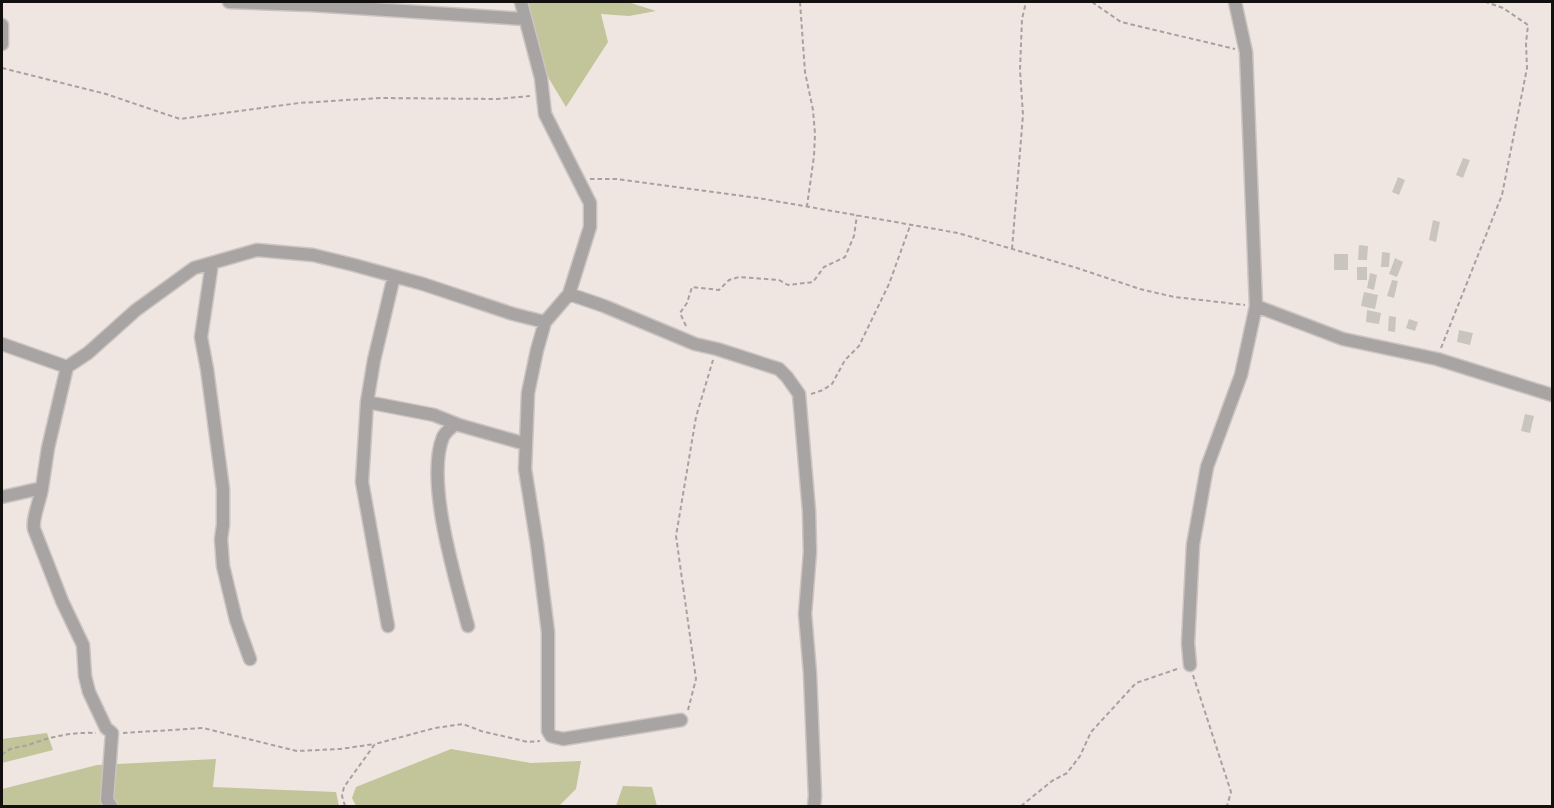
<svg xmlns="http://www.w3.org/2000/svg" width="1554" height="808" font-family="Inter,sans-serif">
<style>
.grass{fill:#c2c499}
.building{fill:#c9c5be}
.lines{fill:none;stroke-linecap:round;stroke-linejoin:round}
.minor-casing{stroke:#ccc4c0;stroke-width:15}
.path{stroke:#a8a19e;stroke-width:2;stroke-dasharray:4.5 3;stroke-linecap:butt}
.minor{stroke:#a8a4a4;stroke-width:12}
</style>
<rect width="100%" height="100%" fill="#efe6e2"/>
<path class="grass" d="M527,2l104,1 25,8 -27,5 -28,-2 7,28 -42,65 -24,-40z
M47,733l6,17 -51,13v-24z
M451,749l80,14 50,-2 -5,28 -17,17h-203l-4,-8 4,-11z
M216,759l-3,28 123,5 3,14h-337v-17l95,-24z
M623,786l29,1 5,19h-41z"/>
<path class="building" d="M1463,158l7,2 -7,18 -7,-3z
M1398,177l7,3 -6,15 -7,-3z
M1433,220l7,2 -4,20 -7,-2z
M1359,245l9,1 -1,14h-9z
M1382,252l8,1 -1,14h-8z
M1334,254h14v16h-14z
M1395,258l8,4 -6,15 -8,-3z
M1357,267h10v13h-10z
M1370,273l7,2 -3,15 -7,-2z
M1392,280l6,1 -4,17 -7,-2z
M1364,292l14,3 -3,14 -14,-3z
M1367,310l14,3 -2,11 -13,-2z
M1389,316l7,1 -1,15 -7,-1z
M1409,319l9,3 -3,9 -9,-3z
M1459,330l14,3 -3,12 -13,-3z
M1525,414l9,2 -4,17 -9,-2z"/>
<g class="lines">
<g class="minor-casing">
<path id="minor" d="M229,2l82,3 214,14
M521,2l20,76 4,36 45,89v24l-21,67 35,12 91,38 22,5 62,20 8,8 12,17 10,117 1,41 -5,62 5,59 5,123 -1,10
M1235,2l11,50 10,254 87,33 94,20 115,36
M2,25v19
M212,263l-11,74 6,32 16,120v36l-2,14 2,27 13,54 14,39
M394,276l-20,84 -7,42 67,13 25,10 67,19
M569,294l-24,28 -8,28 -9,43 -3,76 12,75 11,88v99l3,5 12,3 118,-19
M2,344l65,23 -19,81 -6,40 -40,9
M67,367l21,-14 48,-43 58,-42 63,-18 56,5 41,10 69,19 90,30 32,8
M367,402l-5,80 26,144
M455,424c-4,4 -9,7 -12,13 -18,44 13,144 25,189
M42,488c-2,13 -10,30 -8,41l28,72 21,44 2,31 4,16 17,36 6,5 -5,67 4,6
M1190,665l-2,-22 5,-98 14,-78 34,-92 15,-69"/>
</g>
<path class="path" d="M800,2l5,70 8,38 2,24 -1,22 -7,50
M1092,2l29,20 114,27
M2,68l104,26 74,25 119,-16 81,-5 117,1 33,-3
M590,179h27l141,19 200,35 119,35 63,21 34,8 71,8
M1012,249l11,-134 -3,-45 2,-51 4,-17
M686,326l-6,-13 7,-10 5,-16 27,3 10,-10 10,-3 40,3 9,5 25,-3 11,-15 21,-10 9,-21 3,-21
M1441,348l61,-153 25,-127 -1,-25 2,-18 -25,-17 -17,-6
M811,394l12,-4 9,-6 13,-24 14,-14 30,-62 21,-58
M1193,675l38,117 -4,14
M688,710l8,-31 -20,-143 20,-119 17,-57
M123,733l80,-5 94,23 43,-2 35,-5
M2,755c8,-9 18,-7 29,-11 22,-8 42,-12 65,-11
M345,806l-3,-10 2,-9 31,-43 60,-16 28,-4 18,7 47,11 12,-1
M1021,806l31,-25 15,-8 13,-17 11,-24 45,-49 44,-15"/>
<use href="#minor" class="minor"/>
</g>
<rect width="1554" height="808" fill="none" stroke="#13110f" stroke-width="6"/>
</svg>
